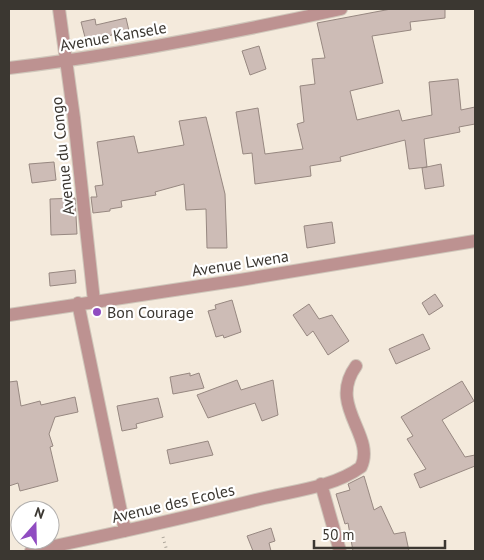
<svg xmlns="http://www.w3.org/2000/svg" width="484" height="560" font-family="'PT Sans',sans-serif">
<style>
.building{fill:#cdbcb6;stroke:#978881}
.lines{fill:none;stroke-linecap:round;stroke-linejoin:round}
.minor-casing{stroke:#cfc6ba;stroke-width:14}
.path{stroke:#a9a297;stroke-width:3;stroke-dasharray:1 4;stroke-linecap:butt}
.minor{stroke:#bd9291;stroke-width:12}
.poi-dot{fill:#904cc1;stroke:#fff;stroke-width:2}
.labels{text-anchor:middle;stroke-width:4.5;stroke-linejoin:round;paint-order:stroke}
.street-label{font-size:16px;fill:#3b3731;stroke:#fff}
.poi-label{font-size:16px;fill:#3b3731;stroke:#fff;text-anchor:start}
</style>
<rect width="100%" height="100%" fill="#f4eadc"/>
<path class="building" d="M391,9h54v9l-35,4 1,8 -39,6 11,47 -33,8 7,29 42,-10 3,11 30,-6 -3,-33 29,-3 3,31 14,-3v17l-16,3 1,5 -36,7 3,28 -18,2 -4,-29 -65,17 1,4 -31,5 1,10 -56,8 -3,-31 -9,1 -7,-42 22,-4 7,46 38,-5 -6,-25 7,-2 -4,-36 15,-2 -3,-25 13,-1 -8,-35z
M126,18l3,13 -43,10 -5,-19 14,-3 1,6z
M259,46l7,23 -16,6 -8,-24z
M206,117l19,77 2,54h-20l-1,-39 -20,1 -2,-26 -29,8 1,3 -35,6 1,6 -12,2v2l-17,2 -2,-16h6l-2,-11 8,-1 -6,-43 37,-6 4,17 46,-8 -5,-24z
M54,162l2,18 -24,3 -3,-19z
M441,164l3,22 -19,3 -3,-21z
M75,198l2,36 -26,1 -1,-36z
M332,222l3,21 -28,5 -3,-22z
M75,270l1,13 -26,3 -1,-13z
M435,294l8,12 -14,9 -7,-12z
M232,300l9,32 -17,6 -1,-3 -7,2 -8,-26 8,-2 -1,-4z
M309,304l10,15 13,-4 17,26 -21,14 -15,-24 -6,5 -14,-21z
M423,334l7,15 -34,15 -7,-15z
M190,373v3l9,-3 5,15 -31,6 -3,-17z
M237,380l4,10 32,-10 5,35 -16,6 -7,-18 -47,15 -11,-23z
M17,381l4,25 19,-5 1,4 34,-8 3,15 -23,5 -6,17 4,12 -3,1 8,34 -38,10 -2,-8 -9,3v-104z
M462,381l12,20 -32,19 23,37 10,-2v11l-55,22 -6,-14 12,-5 -19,-30 6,-3 -12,-19z
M158,398l5,19 -27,7 1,4 -15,3 -5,-25z
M208,441l5,14 -43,9 -3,-14z
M364,476l10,34 7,-4 13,28 11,-2 4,19h-56l-5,-28 -3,1 -9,-30 14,-4 -2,-6z
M271,528l4,13 -6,2 2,8h-18l-6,-15z"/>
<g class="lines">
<g class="minor-casing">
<path id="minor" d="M59,9l15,109 20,183
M9,68c111,-13 223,-35 332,-59
M78,303l47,228
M9,315l231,-35 235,-39
M321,484l19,67
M31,551c77,-16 153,-33 229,-52 33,-8 74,-12 101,-32 15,-32 -34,-61 -5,-101"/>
</g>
<path class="path" d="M163,537l4,14"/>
<use href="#minor" class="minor"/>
</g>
<circle class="poi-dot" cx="97" cy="312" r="5"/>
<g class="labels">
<g class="street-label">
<text transform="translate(113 36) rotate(-10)" y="6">Avenue Kansele</text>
<text transform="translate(62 156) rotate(-96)" y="6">Avenue du Congo</text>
<text transform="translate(240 263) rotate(-9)" y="6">Avenue Lwena</text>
<text transform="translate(173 503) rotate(-13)" y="6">Avenue des Ecoles</text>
</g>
<g class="poi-label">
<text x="107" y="318">Bon Courage</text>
</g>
</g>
<rect width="484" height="560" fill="none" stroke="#3b3731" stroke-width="20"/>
<g transform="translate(35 525) rotate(20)"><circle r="24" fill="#ffffff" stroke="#b1afad"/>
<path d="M0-4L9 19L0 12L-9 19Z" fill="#904cc1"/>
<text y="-8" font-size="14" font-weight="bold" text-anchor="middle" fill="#3b3731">N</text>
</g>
<path d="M314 540v8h131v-8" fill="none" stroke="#3b3731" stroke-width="2.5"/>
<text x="322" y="540" font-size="15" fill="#3b3731" stroke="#ffffff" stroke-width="4" paint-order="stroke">50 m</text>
</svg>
